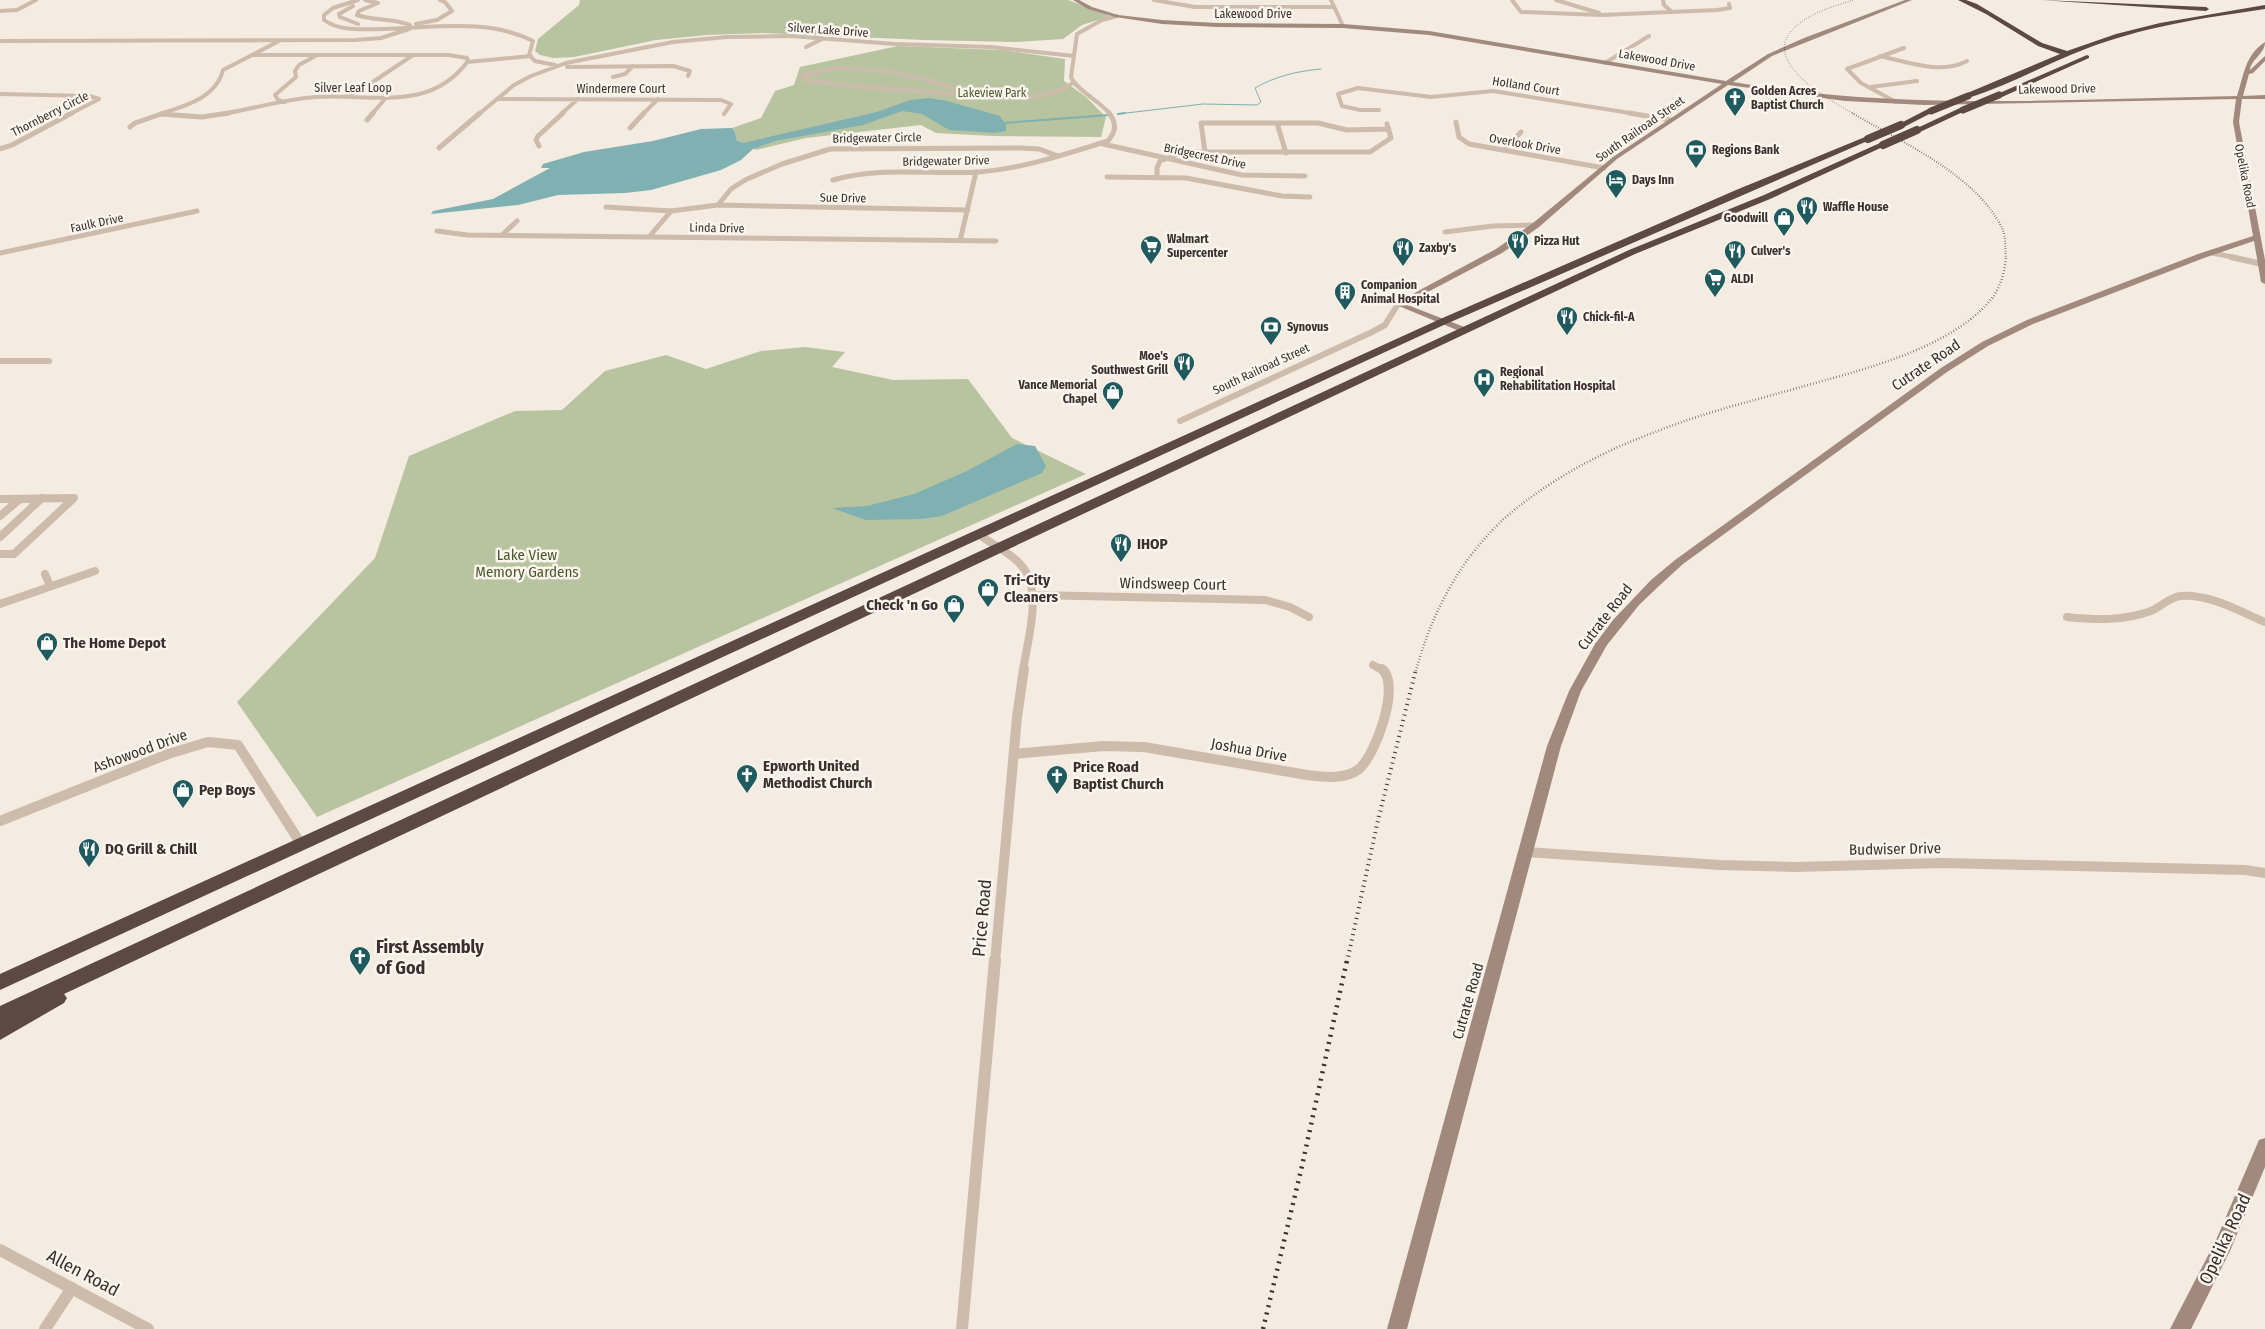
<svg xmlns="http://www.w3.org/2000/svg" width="2265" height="1329" font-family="'Fira Sans Condensed',sans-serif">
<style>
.green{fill:#b8c4a0}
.water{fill:#7fb0b2}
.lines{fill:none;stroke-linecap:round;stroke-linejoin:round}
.stream-far1{stroke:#7fb0b2;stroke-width:1}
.stream{stroke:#7fb0b2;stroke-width:2}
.street-far5{stroke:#cdbbac;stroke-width:4}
.street-far4{stroke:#cdbbac;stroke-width:5}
.street-far3{stroke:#cdbbac;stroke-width:6}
.street-far2{stroke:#cdbbac;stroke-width:8}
.street-far1{stroke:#cdbbac;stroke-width:10}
.street{stroke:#cdbbac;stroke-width:12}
.secondary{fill:#a18a7d;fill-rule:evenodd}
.highway{fill:#5c4a42;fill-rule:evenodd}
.rail-far4{stroke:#3b302b;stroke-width:1;stroke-dasharray:0.5 2;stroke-linecap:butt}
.rail-far3{stroke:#3b302b;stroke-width:2;stroke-dasharray:0.5 2;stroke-linecap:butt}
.rail-far2{stroke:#3b302b;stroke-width:2.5;stroke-dasharray:0.5 2.5;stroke-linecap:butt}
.rail-far1{stroke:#3b302b;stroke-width:4;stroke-dasharray:1 4.5;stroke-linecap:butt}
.rail{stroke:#3b302b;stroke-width:4.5;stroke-dasharray:2 5.5;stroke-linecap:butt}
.highway-bridge-far1{stroke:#5c4a42;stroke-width:7}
.highway-bridge{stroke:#5c4a42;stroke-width:8}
.labels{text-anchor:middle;stroke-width:5;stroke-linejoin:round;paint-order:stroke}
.far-street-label{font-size:12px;fill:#3b302b;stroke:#fbf5ee}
.far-poi-label{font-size:12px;font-weight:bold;fill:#3b302b;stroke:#fbf5ee;text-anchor:start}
.far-park-label{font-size:12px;fill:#4a5a2e;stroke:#fbf5ee}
.street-label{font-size:15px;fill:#3b302b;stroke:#fbf5ee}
.poi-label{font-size:15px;font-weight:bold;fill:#3b302b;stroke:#fbf5ee;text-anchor:start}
.park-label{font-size:15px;fill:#4a5a2e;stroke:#fbf5ee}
.near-street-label{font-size:18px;fill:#3b302b;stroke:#fbf5ee}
.near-poi-label{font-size:18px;font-weight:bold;fill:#3b302b;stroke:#fbf5ee;text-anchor:start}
</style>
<rect width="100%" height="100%" fill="#f4ebe1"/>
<path class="green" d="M580,0h488l42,16 -28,9 -19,14 -49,3 -89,-2 -161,-7 -57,2 -51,5 -82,17 -21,1 -13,-3 -5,-4 3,-12 41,-34z
M898,46l104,4 63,9 -1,22 22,16 20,20 -5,20 -108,-1 -57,-3 -15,-8 -115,13 -50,12 -19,-9 -2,-9 -3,-4 29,-10 14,-27 19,-6 6,-18z
M805,347l40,5 -13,15 61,13 75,-1 44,59 74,36 -769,343 -80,-115 138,-144 34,-102 106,-45 47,-1 43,-39 61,-16 40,14 55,-18z"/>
<path class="water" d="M929,98l18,3 53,15 6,9v6l-11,2 -46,-3 -27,-16 -20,-3 -39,14 -88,16 -22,8 -12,11 -20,10 -70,20 -26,3 -67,2 -40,10 -87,9 2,-3 60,-12 57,-31h-9l2,-4 41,-12 69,-11 48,-12 31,-1 3,4 2,9 6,2 134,-31 33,-12z
M1017,444l18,2 11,20 -4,7 -100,43 -21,3 -55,1 -34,-12 35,-2 47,-12 53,-23z"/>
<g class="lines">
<path class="stream-far1" d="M1118,114l85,-10 54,1 4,-3 -6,-14c21,-12 43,-17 66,-19"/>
<path class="stream" d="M1118,114l7,-1
M1004,123l105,-8"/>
<path class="street-far5" d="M358,0l-25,8 -9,7v5c16,12 42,9 60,9 49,-1 104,-11 149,12l-4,14 6,6 20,4
M1154,0l41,7h139
M1331,0l12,26
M1512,0l9,12 80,3 116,-5 13,-2 -1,-4
M1556,0l43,13
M1663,0l1,5 7,6
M353,6l-14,8 1,3 18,7
M0,11l17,-1 19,-10
M416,24l21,-4 15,-9 -7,-9 -5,-2
M0,41l355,-1 26,-2 28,-9 1,-4c-17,-7 -36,-4 -53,-10l2,-4 19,-8 -13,-3
M806,47l16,-8
M1880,56c27,6 61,19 87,5
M467,62l64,-6
M1605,63l44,-27
M567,67l106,-1 17,5 -2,5
M834,68c48,-1 93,9 137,27l-108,-8 -51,-6 -9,-3 2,-3z
M613,77l12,-3 8,-8
M1871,87l46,-6
M0,94l89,2 10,3 -29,15
M971,95c34,4 72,7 102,-12
M346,96l15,-6 52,-35
M497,99l224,1 10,4 -7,10
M285,102l-7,-2 -3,-5 21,-18 -1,-6 4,-6 18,-10
M1896,102l-35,-19 -14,-14 57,-21
M1379,110h-19l-18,-4 -4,-12 20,-6 73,9 62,-6 143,23
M160,114c25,-8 56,-16 63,-44l56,-29
M161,114h4
M222,114c31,-5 62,-15 94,-17 54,-4 113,17 152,-36l-1,-3 -18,-3h-196
M372,114l12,-14
M479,114l35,-29 17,-9 35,-13 107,-21 54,-5 64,-1 104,8 96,3 83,9
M561,114l17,-15
M643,114l15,-15
M1110,114c-9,-12 -35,-25 -39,-37l6,-43 25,-14 15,-4"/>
<path class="street-far4" d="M1629,113l41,7
M161,114l41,3 27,-4
M367,120l6,-7
M1456,122l3,15 10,7 135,24
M1277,123l9,30
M130,127l5,-4 29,-10
M630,128l14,-15
M1103,144l139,31 63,1
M539,146l-3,-6 2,-4 25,-23
M439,148l41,-35
M0,149l12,-4 60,-32
M1504,150l17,-18
M1205,152l-4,-29h117l29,7 42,-1
M1107,177l79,1 96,18 28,1
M1157,178v-10l3,-7 24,-9h186l21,-14 -4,-14
M833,180c47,-14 97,-5 145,-8 44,-3 87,-18 130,-31 8,-10 9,-17 1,-28
M718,205l250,5
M606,207l65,4 47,-6 13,-16 14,-9 37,-16 48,-15 191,-1 18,1 19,7
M437,231l30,4 529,6
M1445,232l48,-6 43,-1
M502,235l15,-14
M649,237l22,-26
M960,241l16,-69
M0,253l197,-42
M2212,253l25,5"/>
<path class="street-far3" d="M2231,257l31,7
M0,361h49
M1180,421l192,-89 13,-7 13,-21"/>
<path class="street-far2" d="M0,499l74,-1 -60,56h-14
M0,516l20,-17
M978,534c15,11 39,22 48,38 15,26 1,70 -3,99
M0,537l42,-39
M45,574l5,12
M1034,595l231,5 25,7 19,10
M0,604l95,-33
M2067,617c28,3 57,4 84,-6 10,-4 18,-14 30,-15 29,-2 58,15 84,26
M1373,665l11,6"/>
<path class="street-far1" d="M1014,754l89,-8 41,1 163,28c17,2 38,5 52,-6 17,-14 42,-85 23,-100
M0,821l168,-67 40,-12 30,3 63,99
M1526,852l194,13 75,2 147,-4 303,7 20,3
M995,962l22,-245 7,-48"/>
<path class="street" d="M0,1250l148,79
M45,1329l27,-41
M962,1329l33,-369"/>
<path class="secondary" d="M1073,0h6l13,7 26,8 44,5 55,3 126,1 86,7 297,50 42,-27 36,-16 101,-38h7l-140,56 -39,26c166,29 336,17 504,14 7,-21 8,-41 28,-54 0,12 -14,17 -15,28l15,-14v5l-12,12 -4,1 -6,22 22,-1v4h-23l-3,23 26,138v24l-4,-2 -7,-41 -50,17 -171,66 -45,22 -41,26 -264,192 -23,21 -21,20 -32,40 -26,46 -20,55 -154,583h-20l160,-583 22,-55 26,-47 18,-24 38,-40 24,-20 266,-192 41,-26 45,-22 171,-66 55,-18 -20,-114 3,-23 -312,6 -79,-4 -117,-16 -111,74 -78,68 -37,26 -97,51 62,24 1,2 -4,3 -70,-29 102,-55 37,-26 80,-66 109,-73 -293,-49 -86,-7 -126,-1 -55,-3 -47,-7 -27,-8z
M2265,1138v29l-35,84 -39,78h-21l46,-89 43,-100z"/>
<path class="highway" d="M1958,0h8l11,4 65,39 25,8 49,-17 44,-11 105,-18v4c-62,9 -124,18 -182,41 -37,14 -75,36 -115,48l-4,-2 1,-2 95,-40 -22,-8 -52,-32z
M2041,0l165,7 3,2 -3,2z
M2087,55l2,1v2l-87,39 -7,-2z
M1960,108l7,2 -47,22 -7,-2z
M1928,109l7,2 -31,16 -7,-2z
M1865,137l7,2 -426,185 -1446,666v-16l1438,-654 298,-130z
M1880,143l7,2 -117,54 -135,55 -1571,740 3,4 -3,5 -64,37v-34l1629,-756 135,-55z"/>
<path class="rail-far4" d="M1853,0c-18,6 -37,11 -53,23 -48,35 28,76 54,91"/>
<path class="rail-far3" d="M1852,113c51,30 123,61 150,115 4,8 3,21 4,30"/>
<path class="rail-far2" d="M1416,671c15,-57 45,-114 90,-154 43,-37 95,-65 149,-85 47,-19 97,-31 146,-45 60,-17 153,-39 192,-90 8,-12 12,-26 13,-40"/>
<path class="rail-far1" d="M1347,962l31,-142 38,-151"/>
<path class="rail" d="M1263,1329l39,-163 45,-206"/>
<path class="highway-bridge-far1" d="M1963,110l36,-15
M1931,111l37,-15"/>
<path class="highway-bridge" d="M1868,139l33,-14
M1883,145l34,-15"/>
</g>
<defs>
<g id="church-pin" transform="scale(1.125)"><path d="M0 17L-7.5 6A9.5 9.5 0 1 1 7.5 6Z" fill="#1f5a5e" stroke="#fbf5ee"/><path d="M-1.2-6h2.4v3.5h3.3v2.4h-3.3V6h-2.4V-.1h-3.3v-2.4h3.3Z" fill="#fff"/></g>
<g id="bank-pin" transform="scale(1.125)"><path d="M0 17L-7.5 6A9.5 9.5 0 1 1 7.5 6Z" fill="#1f5a5e" stroke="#fbf5ee"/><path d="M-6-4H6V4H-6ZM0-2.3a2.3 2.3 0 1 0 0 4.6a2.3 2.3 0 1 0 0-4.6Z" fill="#fff"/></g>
<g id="hotel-pin" transform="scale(1.125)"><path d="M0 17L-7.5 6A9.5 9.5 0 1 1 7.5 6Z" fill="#1f5a5e" stroke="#fbf5ee"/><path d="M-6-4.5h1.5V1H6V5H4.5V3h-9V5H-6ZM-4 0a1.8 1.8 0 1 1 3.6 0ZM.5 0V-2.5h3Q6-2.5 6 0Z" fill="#fff"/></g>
<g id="restaurant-pin" transform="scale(1.125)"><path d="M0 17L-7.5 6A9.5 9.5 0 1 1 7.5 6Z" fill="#1f5a5e" stroke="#fbf5ee"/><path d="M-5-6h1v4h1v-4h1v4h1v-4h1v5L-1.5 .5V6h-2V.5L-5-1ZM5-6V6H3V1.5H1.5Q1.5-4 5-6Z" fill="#fff"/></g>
<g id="shop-pin" transform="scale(1.125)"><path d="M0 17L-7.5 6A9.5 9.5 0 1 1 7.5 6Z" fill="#1f5a5e" stroke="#fbf5ee"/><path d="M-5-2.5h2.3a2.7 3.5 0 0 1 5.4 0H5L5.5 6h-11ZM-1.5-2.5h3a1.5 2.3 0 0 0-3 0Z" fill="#fff"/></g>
<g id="supermarket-pin" transform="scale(1.125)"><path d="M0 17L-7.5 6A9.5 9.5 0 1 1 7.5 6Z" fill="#1f5a5e" stroke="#fbf5ee"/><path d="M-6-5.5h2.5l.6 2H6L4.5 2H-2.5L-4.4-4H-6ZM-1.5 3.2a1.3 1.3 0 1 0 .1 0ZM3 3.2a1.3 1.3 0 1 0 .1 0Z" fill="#fff"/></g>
<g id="building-pin" transform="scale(1.125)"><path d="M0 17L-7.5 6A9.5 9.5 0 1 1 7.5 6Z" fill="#1f5a5e" stroke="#fbf5ee"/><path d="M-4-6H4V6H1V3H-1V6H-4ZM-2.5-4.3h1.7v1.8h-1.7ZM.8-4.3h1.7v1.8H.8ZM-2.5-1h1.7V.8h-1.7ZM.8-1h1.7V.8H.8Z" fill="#fff"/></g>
<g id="hospital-pin" transform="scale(1.125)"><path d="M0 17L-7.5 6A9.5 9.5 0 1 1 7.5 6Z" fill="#1f5a5e" stroke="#fbf5ee"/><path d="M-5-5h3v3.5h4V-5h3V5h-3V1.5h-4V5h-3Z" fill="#fff"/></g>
</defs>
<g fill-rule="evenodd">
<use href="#church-pin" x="1735" y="98"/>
<use href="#bank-pin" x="1696" y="150"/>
<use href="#hotel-pin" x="1616" y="180"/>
<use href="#restaurant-pin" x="1807" y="207"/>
<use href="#shop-pin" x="1784" y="218"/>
<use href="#restaurant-pin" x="1518" y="241"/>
<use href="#supermarket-pin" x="1151" y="246"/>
<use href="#restaurant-pin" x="1403" y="248"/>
<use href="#restaurant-pin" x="1735" y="251"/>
<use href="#supermarket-pin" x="1715" y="279"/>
<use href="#building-pin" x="1345" y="292"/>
<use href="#restaurant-pin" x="1567" y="317"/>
<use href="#bank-pin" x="1271" y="327"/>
<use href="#restaurant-pin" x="1184" y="363"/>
<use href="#hospital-pin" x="1484" y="379"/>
<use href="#shop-pin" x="1113" y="392"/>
<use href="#restaurant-pin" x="1121" y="544"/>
<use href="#shop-pin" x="988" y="589"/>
<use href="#shop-pin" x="954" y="605"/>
<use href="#shop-pin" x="47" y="643"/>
<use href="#church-pin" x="747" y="775"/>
<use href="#church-pin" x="1057" y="776"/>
<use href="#shop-pin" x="183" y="790"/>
<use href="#restaurant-pin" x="89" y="849"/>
<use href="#church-pin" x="360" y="957"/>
</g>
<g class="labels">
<g class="far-street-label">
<text x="1253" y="18">Lakewood Drive</text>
<text transform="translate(828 30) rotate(4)" y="4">Silver Lake Drive</text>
<text transform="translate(1657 60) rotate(10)" y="4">Lakewood Drive</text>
<text transform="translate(1526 86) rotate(9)" y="4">Holland Court</text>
<text x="353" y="92">Silver Leaf Loop</text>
<text x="621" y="93">Windermere Court</text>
<text transform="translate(2057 89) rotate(-1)" y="4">Lakewood Drive</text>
<text transform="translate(50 114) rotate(-27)" y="4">Thornberry Circle</text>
<text transform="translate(1640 129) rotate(-35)" y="4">South Railroad Street</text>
<text transform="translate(877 138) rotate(-1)" y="4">Bridgewater Circle</text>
<text transform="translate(1525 144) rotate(10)" y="4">Overlook Drive</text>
<text transform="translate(1205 156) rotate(12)" y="4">Bridgecrest Drive</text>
<text transform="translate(946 161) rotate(-1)" y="4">Bridgewater Drive</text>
<text transform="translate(2245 176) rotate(79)" y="4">Opelika Road</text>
<text transform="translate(843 198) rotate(1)" y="4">Sue Drive</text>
<text transform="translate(97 223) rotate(-12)" y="4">Faulk Drive</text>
<text transform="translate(717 228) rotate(1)" y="4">Linda Drive</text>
<text transform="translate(1261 369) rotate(-25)" y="4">South Railroad Street</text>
</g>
<g class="far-poi-label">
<text x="1751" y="95">Golden Acres<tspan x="1751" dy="14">Baptist Church</tspan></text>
<text x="1712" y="154">Regions Bank</text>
<text x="1632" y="184">Days Inn</text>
<text x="1823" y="211">Waffle House</text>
<text x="1768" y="222" text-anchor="end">Goodwill</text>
<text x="1167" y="243">Walmart<tspan x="1167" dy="14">Supercenter</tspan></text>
<text x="1534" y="245">Pizza Hut</text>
<text x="1419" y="252">Zaxby's</text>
<text x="1751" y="255">Culver's</text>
<text x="1731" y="283">ALDI</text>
<text x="1361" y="289">Companion<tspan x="1361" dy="14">Animal Hospital</tspan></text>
<text x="1583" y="321">Chick-fil-A</text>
<text x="1287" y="331">Synovus</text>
<text x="1168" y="360" text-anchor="end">Moe's<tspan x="1168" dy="14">Southwest Grill</tspan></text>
<text x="1500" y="376">Regional<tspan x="1500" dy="14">Rehabilitation Hospital</tspan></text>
<text x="1097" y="389" text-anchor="end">Vance Memorial<tspan x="1097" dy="14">Chapel</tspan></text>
</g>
<g class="far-park-label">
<text x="992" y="97">Lakeview Park</text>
</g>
<g class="street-label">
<text transform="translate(1926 365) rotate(-34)" y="5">Cutrate Road</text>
<text transform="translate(1173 584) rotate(1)" y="5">Windsweep Court</text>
<text transform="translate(1605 617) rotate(-52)" y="5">Cutrate Road</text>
<text transform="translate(1249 750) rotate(10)" y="5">Joshua Drive</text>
<text transform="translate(140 751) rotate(-20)" y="5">Ashowood Drive</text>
<text transform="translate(1895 849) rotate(-1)" y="5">Budwiser Drive</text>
<text transform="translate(1468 1001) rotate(-74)" y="5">Cutrate Road</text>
</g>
<g class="poi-label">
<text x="1137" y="549">IHOP</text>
<text x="1004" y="585">Tri-City<tspan x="1004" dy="17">Cleaners</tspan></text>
<text x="938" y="610" text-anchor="end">Check 'n Go</text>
<text x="63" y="648">The Home Depot</text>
<text x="763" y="771">Epworth United<tspan x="763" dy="17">Methodist Church</tspan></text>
<text x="1073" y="772">Price Road<tspan x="1073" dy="17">Baptist Church</tspan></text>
<text x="199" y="795">Pep Boys</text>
<text x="105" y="854">DQ Grill &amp; Chill</text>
</g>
<g class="park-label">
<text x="527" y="560">Lake View<tspan x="527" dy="17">Memory Gardens</tspan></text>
</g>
<g class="near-street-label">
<text transform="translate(982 918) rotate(-85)" y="6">Price Road</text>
<text transform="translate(2225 1239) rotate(-65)" y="6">Opelika Road</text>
<text transform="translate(83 1273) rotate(28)" y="6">Allen Road</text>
</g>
<g class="near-poi-label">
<text x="376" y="953">First Assembly<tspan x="376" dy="21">of God</tspan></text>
</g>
</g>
</svg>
